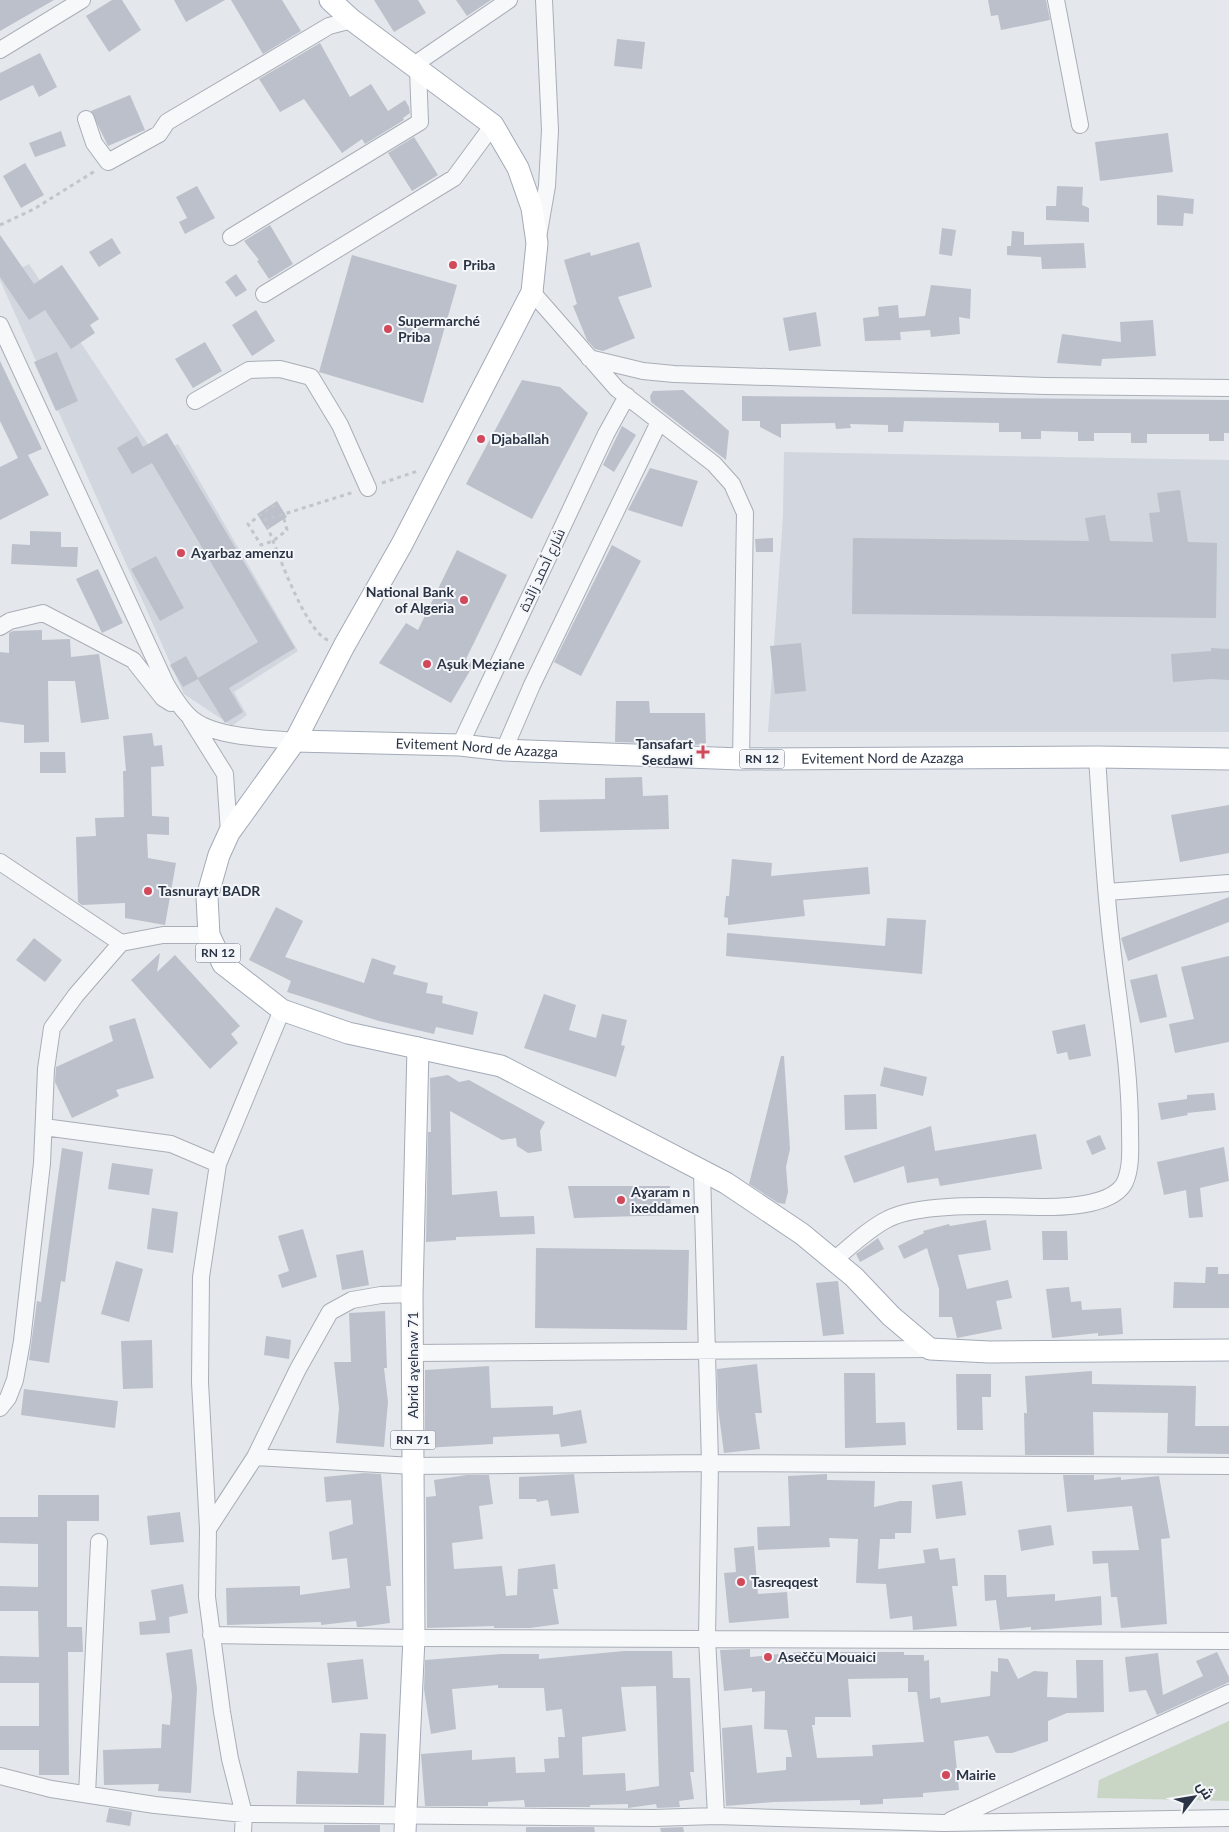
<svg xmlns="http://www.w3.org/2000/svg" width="1229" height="1832" font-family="Lato,Cairo,sans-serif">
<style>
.built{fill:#d2d6de}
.green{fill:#c9d6c5}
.building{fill:#bbc0ca;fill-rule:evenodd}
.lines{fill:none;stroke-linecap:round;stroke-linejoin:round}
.minor-casing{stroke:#a9aeb7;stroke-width:18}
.major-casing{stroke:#a3abb8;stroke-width:23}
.path{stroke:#c2c5cb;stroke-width:3;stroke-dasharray:4 4;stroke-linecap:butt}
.minor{stroke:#f7f8fa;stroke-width:16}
.major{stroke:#fff;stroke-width:21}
.poi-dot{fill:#d1495b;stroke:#f4f6f9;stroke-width:2}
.labels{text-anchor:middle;stroke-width:4;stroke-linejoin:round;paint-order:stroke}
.shield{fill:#f4f6f9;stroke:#676e7b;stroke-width:1}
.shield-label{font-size:12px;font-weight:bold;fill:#2b3445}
.poi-label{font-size:14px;font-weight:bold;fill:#2b3445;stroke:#f4f6f9;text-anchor:start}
.street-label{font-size:14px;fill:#2b3445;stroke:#f4f6f9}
</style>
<rect width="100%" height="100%" fill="#e4e7ec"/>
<path class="built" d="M29,264l126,191 23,-11 120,207 -64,41 13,23 -15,11 -48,-32 -184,-414v-2z
M784,452l445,8v272h-461l15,-216z"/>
<path class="green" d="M1229,1721v80l-132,-3 2,-18z"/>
<path class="building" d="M0,0h54l-54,31z
M112,0h10l19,30 -32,22 -23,-36z
M174,0h51l-39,22z
M231,0h51l19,31 -38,23z
M374,0h44l8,13 -32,19z
M456,0h35l-24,16z
M988,0h58l4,20 -49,10 -3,-15 -7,1z
M617,39l28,3 -3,27 -28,-3z
M320,43l30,54 21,-13 17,27 17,-11 4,7 1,6 -7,5 1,2 -39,24 -3,-5 -20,14 -38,-54 -24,13 -21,-33z
M40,53l17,34 -18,10 -6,-12 -33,16v-28z
M130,95l15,35 -37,16 -17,-35z
M61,131l5,15 -31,11 -6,-14z
M1168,133l5,39 -73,9 -5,-39z
M414,137l24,38 -26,16 -24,-38z
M25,163l19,32 -23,13 -18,-32z
M197,186l18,32 -30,16 -6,-12 8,-4 -11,-21z
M1057,186l26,1 -1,18 7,3v14l-43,-2v-14h10z
M1157,195l37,4 -1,15 -9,-1 -1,13 -26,-1z
M270,225l23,39 -24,15 -12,-18 2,-1 -15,-19z
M942,228l14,2 -4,26 -13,-2z
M1012,231l12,1v13l60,-2 2,25 -44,1 -1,-12 -34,-2v-9h4z
M0,235l34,49 28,-19 37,54 -9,6 5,8 -24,16 -26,-39 -16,10 -29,-43z
M112,238l9,15 -22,14 -10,-15z
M639,242l13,45 -34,10 17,41 -32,13 -8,-2 -8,-9 -14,-34 4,-2 -13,-44 26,-8 1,4z
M352,255l105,30 -34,118 -104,-31z
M236,274l11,16 -11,7 -11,-15z
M931,285l40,4 -1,30 -11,-2 1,17 -29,3 -1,-7 -30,2 1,8 -36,1 -2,-23 16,-2 -1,-9 20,-2 1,13 26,-2z
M256,310l19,31 -23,15 -20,-31z
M816,312l5,34 -32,5 -6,-33z
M1153,320l3,36 -54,3 -1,7 -44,-3 5,-29 59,8 -1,-20z
M205,342l17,29 -29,17 -18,-29z
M57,352l21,49 -22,10 -22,-49z
M0,361l42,88 -14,6 21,40 -49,25v-53l18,-9 -18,-37z
M522,380l38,7 28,26 -56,106 -66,-35z
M683,390l46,41 -3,29 -75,-58 -1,-6 3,-5z
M742,396l487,4v33h-5v8h-15v-7h-62v9h-16v-10h-37v8h-16v-9l-37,-1v8h-20v-7h-22v-9l-95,-2 -1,11h-15v-7l-38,-1 1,4 -15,1 -1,-6 -54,1v14l-21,-11v-6h-18z
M622,426l14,9 -22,37 -11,-7z
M167,433l128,215 -66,40 14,24 -18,11 -27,-44 -15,8 -13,-22 16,-9 12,22 60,-36 -106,-179 -20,11 -15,-26 20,-12 6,11z
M650,468l48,13 -16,46 -54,-17z
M1180,490l8,52 29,1 -1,75 -364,-4 1,-76 236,3 -4,-23 20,-3 5,26 43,1 -4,-29 11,-1 -3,-19z
M277,501l10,16 -20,13 -10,-16z
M30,531l31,1v15h17l-1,20 -66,-3 1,-20 18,1z
M773,538v14h-17l-1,-13z
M612,545l29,16 -60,115 -27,-14z
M457,550l50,25 -41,84 8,5 -23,39 -72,-40 27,-40 12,7z
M156,556l28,52 -24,13 -29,-52z
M98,569l25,54 -21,10 -26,-54z
M42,630v10l28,-1 1,18 28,-3 10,65 -28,4 -6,-42h-27l1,61 -25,1v-18l-24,-3v-70l9,1v-20l4,-2z
M801,643l5,48 -31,3 -5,-48z
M1211,648l18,1v31l-18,-1 -38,3 -2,-28 40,-3z
M616,701h33l1,12h55l1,32 -91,-3z
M152,733l2,13 8,-1 2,21 -13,1 1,49 17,1v18l-22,-1 1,24 28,5 -11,62 -40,-7v-15l-43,2 -4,-3 -2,-65 20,-1 -1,-18 29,-1 -1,-46h3l-3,-35z
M40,752h25l1,21h-26z
M642,777l1,19 25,-1 1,34 -129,3 -1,-32 66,-1v-21z
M1229,805v48l-49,9 -9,-47z
M732,859l40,4 -1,13 97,-9 2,27 -67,6 2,16 -77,9v-7l-4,-1 2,-21h3z
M1229,897v25l-101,39 -7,-23z
M276,907l27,14 -18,36 79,26 8,-25 24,8 -3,8 35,9 -2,10 17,3 -1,7 36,9 -5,23 -37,-8 -2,7 -55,-13 -92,-29 4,-11 -42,-21z
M887,918l39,2 -4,54 -196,-18 1,-23 158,13z
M34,938l28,22 -17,22 -29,-22z
M160,953l-3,19 18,-17 65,71 -9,8 7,9 -28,26 -79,-89z
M1229,956v86l-54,11 -6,-29 25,-5 -13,-52z
M1157,974l10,43 -27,6 -10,-43z
M544,994l32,11 -7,25 27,8 6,-24 25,6 -6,25 4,1 -9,31 -92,-29z
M135,1018l19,60 -38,12 3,6 -47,22 -17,-36 1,-15 57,-26 -4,-15z
M1085,1024l6,32 -22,4 -2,-8 -10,2 -5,-23z
M781,1056h3l6,93 -4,18 2,25 -3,12 -7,-1 -29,-19z
M884,1067l43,10 -4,19 -43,-10z
M448,1075l11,7 10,-2 76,42 -5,9 2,20 -14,2 -11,-7 -1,-8 -14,2 -52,-29 2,84 45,-4 3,26 34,-1 1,18 -79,3v3l-30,2 2,-110h3l-1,-54z
M1214,1093l2,17 -29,3 1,2 -27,5 -3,-17 29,-4v-4z
M876,1094l1,35 -32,1 -1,-35z
M931,1126l4,25 101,-17 6,35 -102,17 -2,-8 -31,5 -3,-17 -50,17 -10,-27z
M1100,1135l6,14 -14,6 -6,-14z
M1224,1147l5,34 -29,7 3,29 -14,1 -3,-28 -22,5 -7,-33z
M62,1148l21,4 -18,130 -4,-1 -12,82 -20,-3 8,-59 4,1z
M112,1163l41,6 -4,26 -41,-6z
M568,1186h102l1,29 -97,3z
M152,1208l26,4 -5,41 -26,-4z
M986,1220l5,30 -33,5 9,34 41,-9 4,18 -16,3 6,28 -45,9 -5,-21h-13v-28l-12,-41 -23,11 -6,-13 26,-13 -1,-2 26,-7 1,2z
M303,1229l14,48 -35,11 -4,-13 11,-4 -11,-35z
M1042,1231h25l1,29h-25z
M878,1238l6,11 -24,13 -4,-8z
M536,1248l153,2 -2,80 -152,-2z
M363,1250l6,35 -27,5 -6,-35z
M116,1261l27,8 -14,53 -28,-8z
M1206,1267h12v7h11v34h-56l1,-26 31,1z
M838,1281l6,53 -21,2 -7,-53z
M1069,1287l2,15 10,-1 1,9 39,-2 2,26 -25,2v-3l-46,5 -6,-49z
M385,1311l2,57h-3l4,34 -4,45 -48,-4 3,-35 -5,-46h17l-2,-49z
M266,1336l25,4 -2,19 -25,-4z
M152,1340l1,48 -30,1 -2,-48z
M757,1364l5,49h-7l5,36 -36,4 -6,-45 -1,-39z
M489,1366l2,42 62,-2v9l28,-5 6,33 -26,4 -2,-13 -66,3v7l-68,4v-78z
M1092,1371v13l104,2 -1,40h34v28l-62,-1 1,-40 -75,-1 1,43h-69l-1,-42h3l-2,-37z
M844,1373h31l1,50 29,-1 1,23 -61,3z
M956,1374h35v23h-9l1,33h-26z
M24,1389l94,12 -3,27 -94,-13z
M364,1473l17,1 10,112h-5l4,37 -29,4h-4l-1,-6 -35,4v-3l-94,3 -1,-37 74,-2v9l50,-7 -3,-30 -15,2 -3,-28 24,-8 -2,-24 -25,2 -2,-25z
M574,1474l5,39 -28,3 -3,-16 -11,2 -1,-3h-17v-22z
M827,1474v6l48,1 -1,26 26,-6h12l-1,32h-16v6h-15l-2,30 47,-6 -2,-13 15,-2 2,12 15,-2 3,28h-6l5,40 -44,4 -1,-14 -22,3 -4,-35 -30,-1 2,-44 -29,-1 1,9 -72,3 -1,-23 33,-1 -2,-50z
M467,1475h22l4,29 -14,2 4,33 -31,4 2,26 48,-3 4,30 11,-1 1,-26 37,-5 3,25h-5l6,35 -29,4h-36v-2l-67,2 -1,-131 10,-1 -2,-16z
M1063,1475h31v5l27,-3v3l38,-4 11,62 -9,1 6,85 -46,4 -4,-31h-6l-3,-34 -15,1 -1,-13 47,-1 -7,-44 -65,6z
M962,1481l4,34 -30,4 -4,-34z
M38,1495h61v26h-32v106h15l1,25h-15l1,123h-30v-25h-39v-24h39v-43h-39v-27l39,1 -1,-46h-38v-25l38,1v-43l-38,-1v-26h38z
M180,1512l4,30 -34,3 -3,-29z
M1051,1525l3,20 -33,6 -3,-21z
M754,1546l4,48 29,-2 2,26 -60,5 -5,-50 12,-1 -2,-24z
M984,1575h22l1,22 48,-3v7l46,-5 1,29 -71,5v-3l-31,3 -4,-30 -11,1z
M183,1584l5,29 -19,4 1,16 -30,2 -1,-13 17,-2 -5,-30z
M192,1649l5,39 -6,105 -33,-2 1,-7 -55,1 -1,-35 58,-2 1,-24 8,1 2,-29 -6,-43z
M750,1649v8l51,-5h103v3h20v6l5,-1 1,39 10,-2 1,6 49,-7 1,-25 7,1v-14l10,1 10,20 16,-8 14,1 -1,25 30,1 -1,-38h27l1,52 -37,1 -19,8v20l-36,12h-16l-8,-17 -34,5 5,49 -36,3v4l-40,2v5l-23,1v-5l-86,2 -48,4 -4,-78 30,-3 5,48 29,-3v-13h6l-5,-27 -23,-1 1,-38 -13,1v-4l-28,3 -4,-41zM908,1678v14h9l7,50 -52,3 1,11 -56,2 -5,-33h3v-8h36l-3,-38z
M624,1651h48l1,27h17l4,94h-4l4,27 -15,2 1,6 -23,1 -1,-4 -28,4v-4l-38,1v2h-65l-1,-7 -36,2v4h-63l-4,-52 51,-4v10l43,-3 1,16 29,-1 -1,-13 15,-1 -1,-21h7l-3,-28 -16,2 -2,-23h-46v-3l-46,4 4,40 -25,5 -7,-45 1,-29 76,-6h38v5zM656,1686l3,100 -33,5 -1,-18 -42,2 -1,-38 44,-6 -5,-44z
M1217,1652l12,25v5l-4,2 -68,31 -11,-25 -17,2 -4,-35 33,-4 5,42 40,-19 -7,-15z
M363,1659l5,40 -36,4 -5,-40z
M360,1733l26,1 -2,71 -88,-1 1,-33 61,2z
M109,1808l23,4 -2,14 -24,-4z
M324,1825h56v7h-56z
M526,1827h68l1,5h-69z
M683,1827l1,5h-23l-1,-4z"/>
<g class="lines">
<g class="minor-casing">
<path id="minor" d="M1056,0l24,125
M0,50l82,-50
M86,119l8,24 14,19 51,-28 8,-12 162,-96 23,-6
M539,232l8,-46 3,-56 -6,-130
M231,237l189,-115 -2,-52 3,-10 88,-60
M532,292l85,97 97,75 18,20 13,29 -4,246
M264,294l190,-116 39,-53
M0,325l166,359c7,12 15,25 25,34 23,20 75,20 104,23
M589,358l54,13 31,3 371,12 184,2
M195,401l54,-31 31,-1 31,8 29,48 28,63
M0,627l10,-6 33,-8 90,47 30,38 8,5
M190,718l35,56 4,59
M460,745l146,-311 21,-38
M504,750l28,-65 127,-263
M0,862l121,81
M1107,892l122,-9
M44,1127l127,17 47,20
M702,1172l8,291 -3,175 9,178
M834,1260c17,-14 34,-31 54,-41 34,-18 117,-12 157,-12 22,0 69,-2 80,-25 7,-16 5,-36 5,-53 0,-64 -12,-127 -19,-191 -7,-60 -10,-121 -14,-181
M414,1353l516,-4
M0,1408l8,-10 7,-18 7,-39 20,-178 4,-94 6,-41 24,-33 45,-52 42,-8h46
M255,1457l158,9 297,-3 519,3
M208,1529l47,-72 43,-88 32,-57 22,-12 29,-5 31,-1
M211,1635l203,3 815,3
M0,1776l51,13 104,16 89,9 409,4 63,-2 228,7 285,-5
M87,1794l12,-252
M951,1820l278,-127
M243,1832l1,-18 -14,-55 -8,-47 -15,-115 1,-68 -8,-147 1,-105 17,-113 64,-154"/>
</g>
<g class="major-casing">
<g id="major">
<path d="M330,0l22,20 141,105 25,43 14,40 5,35 -5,49 -130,252 -58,102 -49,95 -66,92 -10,22 -12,42 2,38 14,29 59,46 66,23 153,33 225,117 76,51 52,43 37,39 39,33 59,3 240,-2"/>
<path id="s1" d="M295,741l165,4 44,5 237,9 356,-2 132,2"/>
<path d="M405,1832l9,-194 -2,-344 6,-246"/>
</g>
</g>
<path class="path" d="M0,225l34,-16 61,-38
M382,483l36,-12
M275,505l-27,19 13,21 12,-4 14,-11 -4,-15
M328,640c-23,-8 -53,-95 -63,-120l89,-28"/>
<use href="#minor" class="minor"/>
<use href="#major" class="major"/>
</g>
<g class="poi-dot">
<circle cx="453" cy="265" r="5"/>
<circle cx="388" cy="329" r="5"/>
<circle cx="481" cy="439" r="5"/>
<circle cx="181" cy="553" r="5"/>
<circle cx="464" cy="600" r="5"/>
<circle cx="427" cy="664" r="5"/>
<path d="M700.5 744.5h5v5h5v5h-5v5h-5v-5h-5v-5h5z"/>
<circle cx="148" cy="891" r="5"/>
<circle cx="621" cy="1200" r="5"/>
<circle cx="741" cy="1582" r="5"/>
<circle cx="768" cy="1657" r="5"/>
<circle cx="946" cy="1775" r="5"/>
</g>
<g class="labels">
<g class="shield">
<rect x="739.5" y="749.5" width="45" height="19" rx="4"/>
<rect x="195.5" y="943.5" width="45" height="19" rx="4"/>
<rect x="390.5" y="1430.5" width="45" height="19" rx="4"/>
</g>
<g class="shield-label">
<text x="762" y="763">RN 12</text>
<text x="218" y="957">RN 12</text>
<text x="413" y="1444">RN 71</text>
</g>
<g class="poi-label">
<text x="463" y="270">Priba</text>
<text x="398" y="326">Supermarché<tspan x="398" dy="16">Priba</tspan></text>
<text x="491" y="444">Djaballah</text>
<text x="191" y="558">Aɣarbaz amenzu</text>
<text x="454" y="597" text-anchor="end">National Bank<tspan x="454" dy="16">of Algeria</tspan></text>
<text x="437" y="669">Aṣuk Meẓiane</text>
<text x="693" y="749" text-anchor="end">Tansafart<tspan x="693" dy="16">Seɛdawi</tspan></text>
<text x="158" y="896">Tasnurayt BADR</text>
<text x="631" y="1197">Aɣaram n<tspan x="631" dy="16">ixeddamen</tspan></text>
<text x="751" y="1587">Tasreqqest</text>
<text x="778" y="1662">Asečču Mouaici</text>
<text x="956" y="1780">Mairie</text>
</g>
<g class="street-label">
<text transform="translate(542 570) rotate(-65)" y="5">شارع أحمد زائدة</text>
<text dy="5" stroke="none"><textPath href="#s1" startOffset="182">Evitement Nord de Azazga</textPath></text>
<text dy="5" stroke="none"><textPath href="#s1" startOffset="588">Evitement Nord de Azazga</textPath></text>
<text transform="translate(413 1365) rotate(-90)" y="5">Abrid aɣelnaw 71</text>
</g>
</g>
<g transform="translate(1194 1797) rotate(59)" stroke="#f4f6f9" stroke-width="4" paint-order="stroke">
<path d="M0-4L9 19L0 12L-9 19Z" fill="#2b3445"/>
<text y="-8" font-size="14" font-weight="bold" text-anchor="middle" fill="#2b3445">ش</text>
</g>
</svg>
